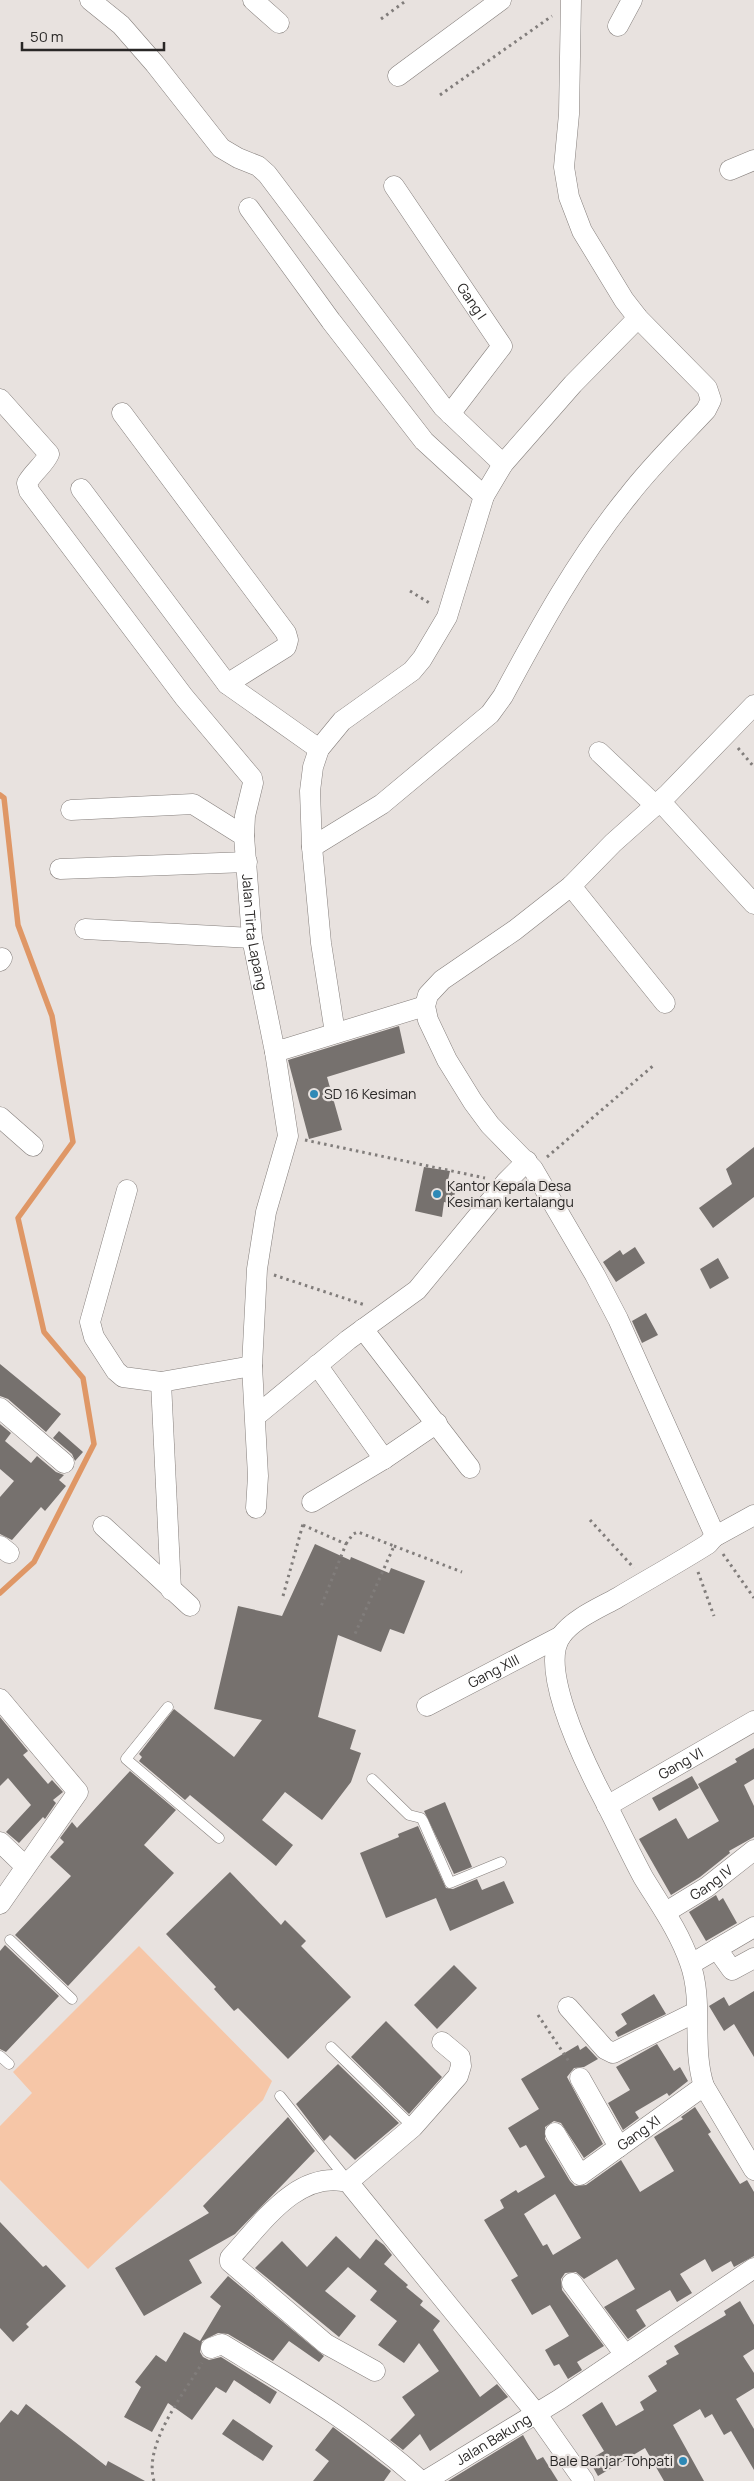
<svg xmlns="http://www.w3.org/2000/svg" width="754" height="2481" font-family="Manrope,sans-serif">
<style>
.green{fill:#f6c6a7}
.lines{fill:none;stroke-linecap:round;stroke-linejoin:round}
.stream{stroke:#df9766;stroke-width:5.5}
.building{fill:#76716e;fill-rule:evenodd}
.service-casing{stroke:#857f7c;stroke-width:11}
.minor-casing{stroke:#857f7c;stroke-width:21}
.path{stroke:#817d7b;stroke-width:3;stroke-dasharray:2.5 4;stroke-linecap:butt}
.service{stroke:#fff;stroke-width:10}
.minor{stroke:#fff;stroke-width:20}
.poi-dot{fill:#2e89b6;stroke:#e8e2df;stroke-width:2}
.labels{text-anchor:middle;stroke-width:4.5;stroke-linejoin:round;paint-order:stroke}
.street-label{font-size:14px;fill:#292726;stroke:#e8e2df}
.poi-label{font-size:14px;fill:#292726;stroke:#e8e2df;text-anchor:start}
</style>
<rect width="100%" height="100%" fill="#e8e2df"/>
<path class="green" d="M139,1946l133,135 -9,19 -175,169 -88,-89v-54l32,-33 -19,-21z"/>
<g class="lines">
<path class="stream" d="M0,795l4,3 14,127 34,91 21,126 -55,76 26,114 39,46 11,66 -60,118 -34,31"/>
</g>
<path class="building" d="M399,1026l6,27 -78,24 15,53 -33,9 -21,-79z
M754,1147v50l-41,31 -14,-20 33,-24 -6,-15z
M424,1167l26,4 -3,14 9,2 -3,17 -9,-2 -2,15 -27,-6z
M635,1247l10,16 -29,19 -13,-20 17,-12 3,5z
M718,1258l11,20 -19,11 -10,-20z
M646,1313l12,22 -16,8 -10,-22z
M0,1364l61,50 -15,18 -38,-33 -8,-3z
M0,1424l11,9 -6,8 26,22 6,-7 19,16 8,3 -5,5 7,6 -21,25 -4,-4 -29,33 -12,-6v-37l14,-16 -14,-12z
M59,1431l24,21 -8,9 -3,-7 -19,-16z
M315,1544l35,16 1,-3 38,16 2,-5 34,13 -21,53 -14,-5 -9,23 -43,-17 -20,82 38,13 -6,19 11,4 -10,29 -29,38 -37,-28 -23,28 31,25 -17,21 -86,-71 -5,5 -46,-39 3,-4 -3,-3 35,-45 60,48 28,-37 -48,-11 24,-103 44,10z
M0,1717l28,34 -5,4 25,29 4,-4 11,12 -10,8 3,3 -11,16 -2,-2 -24,26 -13,-11 25,-27 -23,-27 -8,8z
M754,1748v31l-10,6 10,21v31l-25,14 1,2 -30,24 -29,18 -32,-56 37,-21 12,21 31,-18 -21,-37 39,-22 -2,-3z
M130,1771l46,39 -32,35 30,28 -106,113 -53,-51 56,-59 -21,-19 14,-15 -4,-4 12,-16 5,6z
M692,1776l7,12 -40,23 -7,-13z
M445,1802l27,65 -18,7 -30,-63z
M418,1826l28,62 7,1 24,-10 5,11 22,-9 10,22 -64,28 -14,-33 -50,20 -26,-65 39,-16 -1,-3z
M230,1872l51,53 4,-5 21,21 -5,5 50,51 -63,62 -50,-51 -4,3 -20,-22 2,-2 -50,-53z
M716,1895l3,6 4,-3 14,25 -31,18 -17,-29z
M5,1945l54,51 -53,56 -6,-3v-98z
M454,1965l23,23 -40,41 -23,-24z
M754,1991v66l-20,-33 -10,7 -15,-25 15,-9 5,9z
M654,1994l12,20 -48,23 -3,-5 12,-8 -6,-10z
M386,2021l56,56 -33,37 -58,-57z
M657,2044l17,27 6,-4 8,14 -19,15 -2,-3 -32,19 4,6 -16,12 -15,-27 22,-13 -14,-23z
M578,2045l2,5 6,-4 12,13 -14,8 -10,1 -7,9 36,67 -19,14 -23,-35 -7,-2 -9,6v12l25,42 5,5 11,-1 35,-25 19,32 34,-21 -20,-34 29,-18 -2,-2 14,-10 16,25 -3,2 32,50 7,-4 7,12v64l-20,11 -3,-6 -19,11 -7,-13 -25,15 12,19 -15,9 -7,-12 -34,20 10,16 -18,13 -24,-32 31,-18 -18,-30 -33,20 -8,-7 -11,1 -4,6 1,11 42,56 -27,16 5,8 -14,9 -9,-15 -5,2 -9,-16 24,-14 -19,-31 -18,10 -21,-35 7,-4 -34,-56 20,-12 -4,-8 16,-10 2,3 27,-16 -19,-32 -6,3 -12,-20 31,-19 -18,-30zM555,2194l26,44 -28,17 -6,-11 -4,2 -19,-32z
M338,2064l61,59 -44,37 -25,-25 -6,6 -28,-37z
M288,2117l27,34 -80,83 -46,26 13,23 -58,33 -29,-48 94,-55 -6,-7z
M0,2222l43,45 3,-2 20,21 -40,38 3,3 -16,15 -13,-14z
M336,2236l24,23 16,-20 8,6 8,10 -8,9 24,21 -2,2 17,14 -3,4 20,16 -7,9 47,67 17,-13 11,13 -78,54 -10,-17 -17,16 -13,-10 25,-25 -13,-18 37,-26 -20,-28 -15,20 -26,-18 19,-24 -27,-21 7,-9 -29,-24 -23,24 31,25 -17,21 -84,-69 27,-27 25,26z
M228,2276l96,80 -5,6 -30,-21 -16,20 -45,-27 -10,-1 -16,8 -2,11 3,5 6,3 12,-3 56,35 -7,12 -36,-24 -8,13 -10,-6 -24,33 -24,-17 -16,29 -28,-15 17,-30 -6,-5 21,-27 10,7 18,-30 16,9 21,-35 -11,-9z
M740,2301l14,24v24l-11,7 11,17v15l-18,11 18,30v41l-23,-39 -7,4 -12,-21 -7,4 -5,-9 -27,16 31,56h-40l-19,-33 -47,28 -9,-16 15,-9 -22,-36 20,-13 14,24 28,-16 -4,-8 17,-11 -9,-15 19,-12 -1,-3 13,-7 -5,-8 52,-31 -2,-4z
M26,2404l80,62 2,-5 37,20h-145v-58l11,-13 7,5z
M233,2419l40,27 -10,15 -41,-27z
M333,2427l58,44 -7,10h-71l16,-20 -14,-11z
M523,2435l14,25 6,-3 15,24h-110z"/>
<g class="lines">
<g class="service-casing">
<path id="service" d="M168,1707l-42,52 93,79
M372,1779l37,36 12,3 2,3 27,62 51,-21
M10,1940l62,59
M331,2047l82,80
M0,2056l9,8
M280,2096l68,85"/>
</g>
<g class="minor-casing">
<g id="minor">
<path d="M90,0l31,25 34,39 66,84 17,10 20,8 9,8 176,233 60,57"/>
<path d="M253,0l26,23"/>
<path d="M618,26l14,-26"/>
<path d="M398,76l103,-76"/>
<path d="M730,170l24,-10"/>
<path id="s1" d="M394,186l108,160 -52,68"/>
<path d="M249,208l82,113 93,120 60,55"/>
<path d="M0,399l49,55c-5,11 -15,17 -22,29l2,8 155,206 68,81 1,5 -8,33 -1,20"/>
<path d="M122,413l164,220 2,7 -2,7 -59,37"/>
<path d="M81,489l146,195 92,65"/>
<path d="M754,705l-86,89 -55,49 -42,43 -56,44 -73,50 -14,15 -3,11 3,14 19,40 26,42 17,23 43,44 62,106 23,44 95,212 1,6 -6,7c-30,19 -61,36 -91,54 -18,10 -44,21 -56,38 -22,31 21,120 36,150 16,30 30,61 46,91 17,28 36,54 47,86 14,39 1,83 14,123l50,84"/>
<path d="M599,752l57,54"/>
<path d="M660,801l94,103"/>
<path id="s2" d="M71,810l122,-6 51,32 8,102 23,114 150,-46"/>
<path d="M312,847l70,-43 108,-90 13,-18c37,-69 76,-140 126,-201 23,-30 51,-57 77,-85l5,-10 -4,-12 -69,-70 -14,-18 -42,-69 -13,-34 -5,-30 5,-53 2,-114"/>
<path d="M60,869l187,-7"/>
<path d="M571,886l94,117"/>
<path d="M85,929l167,9"/>
<path d="M0,961l2,-3"/>
<path d="M335,1033l-14,-90 -9,-96 -2,-56 3,-24 6,-18 23,-28 70,-50 10,-12 25,-42 37,-121 19,-32 70,-80 65,-66"/>
<path d="M0,1117l33,29"/>
<path d="M127,1190l-37,132 4,15 22,34 7,6 38,5 91,-16"/>
<path d="M363,1329l107,139"/>
<path d="M317,1365l67,94"/>
<path d="M161,1382l10,208"/>
<path d="M0,1408l64,55"/>
<path d="M256,1416l92,-76 69,-50 89,-108 21,-21"/>
<path d="M312,1502l72,-43 53,-36"/>
<path d="M256,1508l2,-32 -6,-110 5,-97 9,-57 22,-76 -13,-84"/>
<path d="M103,1526l87,80"/>
<path d="M714,1537l40,-22"/>
<path d="M0,1546l9,7"/>
<path d="M0,1699l78,93 -78,112"/>
<path id="s3" d="M427,1706l134,-70"/>
<path id="s4" d="M607,1806l147,-85"/>
<path d="M0,1842l25,24"/>
<path id="s5" d="M666,1912l41,-25 47,-37"/>
<path d="M717,1949l15,21 22,-12"/>
<path d="M691,1964l63,-37"/>
<path d="M568,2007l37,42 8,4 83,-41"/>
<path d="M580,2078l39,69"/>
<path id="s6" d="M555,2133l25,42 124,-89"/>
<path d="M348,2182l65,-55 45,-51 3,-10 -1,-9 -18,-15"/>
<path d="M572,2283l53,72"/>
<path d="M211,2348l11,-4c69,42 139,82 199,137"/>
<path d="M375,2371l-49,-27 -96,-82v-4c31,-33 67,-89 118,-76l188,231 48,68"/>
<path id="s7" d="M425,2481l135,-82 194,-131"/>
</g>
</g>
<path class="path" d="M381,19l26,-19
M440,95l112,-79
M410,591l21,13
M738,748l16,19
M305,1140l180,38
M547,1157l107,-92
M274,1275l91,30
M590,1520l44,48
M303,1525l43,19 -26,65
M346,1544l7,-10 5,-2 36,14 -40,90
M394,1546l68,26
M723,1554l31,44
M698,1572l16,44
M283,1596l20,-72
M538,2015l32,48
M154,2481c-11,-37 30,-87 48,-118"/>
<use href="#service" class="service"/>
<use href="#minor" class="minor"/>
</g>
<g class="poi-dot">
<circle cx="314" cy="1094" r="5"/>
<circle cx="437" cy="1194" r="5"/>
<circle cx="683" cy="2461" r="5"/>
</g>
<g class="labels">
<g class="street-label">
<text dy="5" stroke="none"><textPath href="#s1" startOffset="139">Gang I</textPath></text>
<text dy="5" stroke="none"><textPath href="#s2" startOffset="279">Jalan Tirta Lapang</textPath></text>
<text dy="5" stroke="none"><textPath href="#s3" startOffset="75">Gang XIII</textPath></text>
<text dy="5" stroke="none"><textPath href="#s4" startOffset="85">Gang VI</textPath></text>
<text dy="5" stroke="none"><textPath href="#s5" startOffset="54">Gang IV</textPath></text>
<text dy="5" stroke="none"><textPath href="#s6" startOffset="121">Gang XI</textPath></text>
<text dy="5" stroke="none"><textPath href="#s7" startOffset="80">Jalan Bakung</textPath></text>
</g>
<g class="poi-label">
<text x="324" y="1099">SD 16 Kesiman</text>
<text x="447" y="1191">Kantor Kepala Desa<tspan x="447" dy="16">Kesiman kertalangu</tspan></text>
<text x="673" y="2466" text-anchor="end">Bale Banjar Tohpati</text>
</g>
</g>
<path d="M22 42v8h142v-8" fill="none" stroke="#292726" stroke-width="2.5"/>
<text x="30" y="42" font-size="15" fill="#292726" stroke="#e8e2df" stroke-width="4" paint-order="stroke">50 m</text>
</svg>
